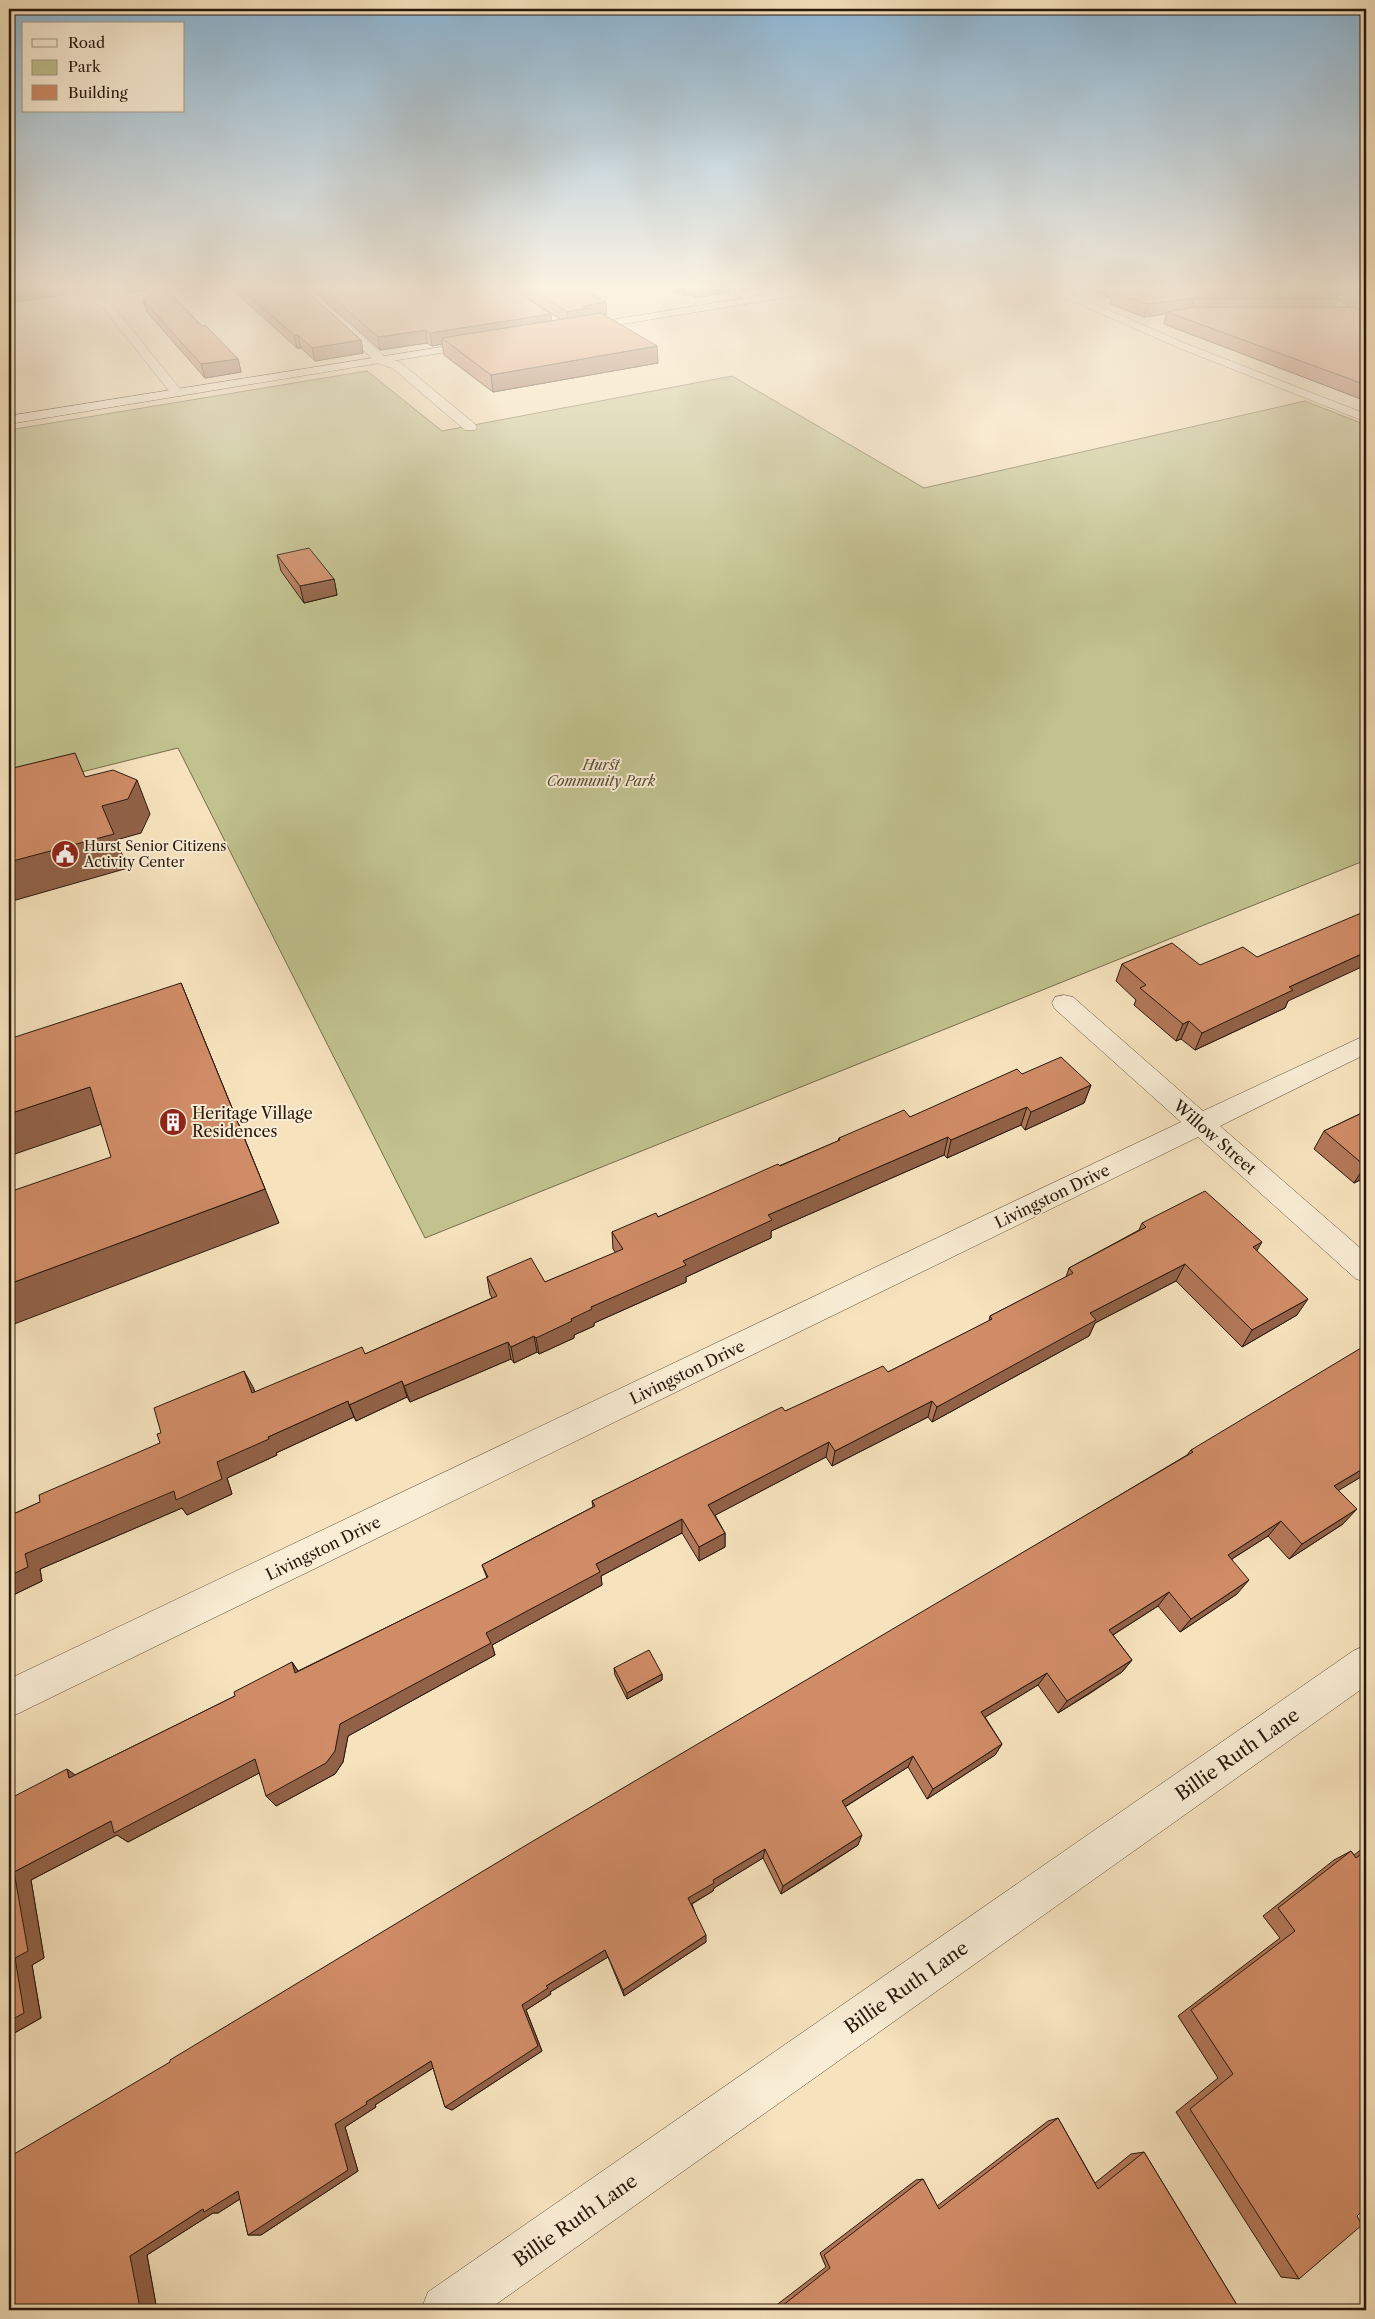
<svg xmlns="http://www.w3.org/2000/svg" width="1375" height="2319" font-family="'Libre Caslon Text',serif">
<style>
.green{fill:#c1c28e;stroke:#746d4d}
.lines{fill:none;stroke-linecap:round;stroke-linejoin:round}
.minor-casing{stroke:#5c4b38;stroke-width:1}
.tertiary-casing{stroke:#5c4b38;stroke-width:1}
.secondary-casing{stroke:#28180c;stroke-width:1}
.minor{fill:#f9edd5;fill-rule:evenodd}
.tertiary{fill:#f9edd5;fill-rule:evenodd}
.secondary{fill:#f9edd5;fill-rule:evenodd}
.wall{fill:#b37859;stroke:#28180c;fill-rule:evenodd}
.shaded-wall{fill:#926248;stroke:#28180c}
.building{fill:#d08c67;stroke:#28180c}
.labels{text-anchor:middle;stroke-width:4;stroke-linejoin:round;paint-order:stroke}
.far-park-label{font-size:14px;font-style:italic;fill:#564b33;stroke:#f9edd5}
.far-poi-label{font-size:14px;fill:#28180c;stroke:#f9edd5;text-anchor:start}
.poi-label{font-size:16px;fill:#28180c;stroke:#f9edd5;text-anchor:start}
.street-label{font-size:16px;fill:#28180c;stroke:#f9edd5}
.near-street-label{font-size:19px;fill:#28180c;stroke:#f9edd5}
</style>
<rect width="100%" height="100%" fill="#f6e3be"/>
<filter id="stains"><feTurbulence type="fractalNoise" baseFrequency=".004" numOctaves="4"/><feColorMatrix values="0 0 0 0 .2 0 0 0 0 .09 0 0 0 0 .02 0 0 0 .5 -.17"/></filter>
<radialGradient id="worn" r=".72"><stop offset=".6" stop-color="#630" stop-opacity="0"/><stop offset="1" stop-color="#630" stop-opacity=".3"/></radialGradient>
<path class="green" d="M367,371l75,60 290,-55 192,112 381,-87 61,24v435l-941,378 -247,-490 -165,41 -4,-11v-348z"/>
<g class="lines">
<g class="minor-casing">
<path id="minor" d="M70,285h12l30,20 69,85 2,3 -2,3h-8l-69,-87z
M292,285h11l82,72 15,5 75,62 2,3 -2,3h-10l-73,-62 -15,-5z
M720,285h13l26,15 -5,3 -4,-1z
M1036,285h15l136,59 179,70v8l-187,-74z
M1064,995l9,2 130,114 163,-76v19l-146,72 146,127v29l-10,-3 -158,-142 -1189,581v-39l1172,-557 -126,-113 -3,-6 3,-6z
M1366,1645v41l-878,624h-67l7,-18 925,-641z"/>
</g>
<g class="tertiary-casing">
<path id="tertiary" d="M1298,285h13l55,35v8z"/>
</g>
<g class="secondary-casing">
<path id="secondary" d="M823,285h26l-5,3 -264,43 -6,-3 6,-3z
M479,341l4,1v4l-474,78v-8z"/>
</g>
<use href="#minor" class="minor"/>
<use href="#tertiary" class="tertiary"/>
<use href="#secondary" class="secondary"/>
</g>
<path class="wall" d="M116,285h55l-7,2 38,39 36,33 3,13 -36,6 -58,-66 -4,-12 13,-12 -27,5z
M227,285h73l61,55 2,13 -48,8 -14,-13h-4z
M306,285h202l44,36 9,-1 -51,-35h76l-7,1 28,28 -3,1 54,48 -165,29 -49,-37 -2,-11 -10,2 -5,-3 -47,7z
M663,285h66v7l-34,6 -4,-3 -7,1z
M737,285h39l-31,5z
M1078,285h288v26l-6,-1 6,4v87l-202,-77 2,-10 -22,3 -34,-13 1,-6zM1338,300l9,5 3,2h-15z
M277,555l57,24 3,16 -33,8 -23,-32z
M1122,964l78,1 88,36 -3,7 -90,42 -14,-11 -5,2 -42,-36 2,-5 -20,-19z
M1022,1074l69,11 -7,18 -59,27 -4,-5 -74,33 -3,-3 -173,76v7l-85,39v5l-92,41v3l-20,9v3l-35,16 -2,-2 -23,11 -3,-4 -101,43 -3,-5 -51,24 -2,-4 -78,36 1,2 -50,23 5,16 -45,21 -5,-7 -142,61 2,12 -33,16v-81l31,-14 120,-59 93,-56 2,5 110,-38 127,-56 -2,-4 -3,-17 58,5 71,-29 -3,-4 -1,-17 46,-15 180,-76 1,-3 71,-21z
M1366,1111v66l-12,6 -40,-34 10,-18z
M1142,1223l115,28 40,64 -55,32 -66,-66 -81,42 -6,13 -157,86 -4,-5 -96,49 -6,-9 -111,58 10,18v14l-26,14 -17,-28 -81,43 1,9 -110,60 3,10 -147,81 -5,26 -8,12 -59,32 -17,-33 -131,69 -11,-7 -86,45 13,78 -12,7 9,53 -32,18v-237l66,-24 160,-79 57,-34 6,9 189,-93 -5,-13 111,-58 -1,-6 193,-90 103,-39 101,-51 1,-5 76,-39 3,-9 70,-38z
M1191,1450l175,24 -28,16 5,34 -54,35 -21,-23 -36,23 5,35 -57,38 -22,-26 -45,29 19,25 -10,12 -33,22 -31,19 -20,-28 -53,32 17,27 -7,11 -68,44 -19,-32 -63,40 13,38 -38,25 -39,24 -18,-36 -49,30 -1,3 -21,13 14,38 -82,54 -16,-39 -58,35 1,2 -25,16 16,41 -90,59 -7,-3 -12,-39 -58,37 1,2 -31,20 13,44 -97,64h-13l-8,-36 -22,14h-5l-66,42 9,50 -8,5h-139l161,-248 1017,-607z
M614,1668l48,6v6l-35,19 -12,-24z
M1366,1846v361l-9,9 -58,63 -18,-2 -105,-165 42,-34 -40,-62 102,-78 -17,-22 71,-56 17,-9 3,4z
M1058,2118l37,65 36,-29 13,-2 96,158h-470l56,-43 -6,-14 96,-73 7,-1 14,27 111,-85z"/>
<path class="shaded-wall" d="M42,285h19l3,10 -55,8v-13z
M126,285h45l-42,8z
M684,285h7v10l-7,1z
M729,285v7l-34,6v-12z
M745,285h31l-31,5z
M1194,298l-3,12 -24,2 -1,2 -22,3 3,-13z
M606,302l1,12 -19,3 -20,7 -1,-12 16,-6z
M551,314l1,13 -110,11v6l-10,2 -2,-13z
M426,330l1,13 -47,7 -2,-13z
M294,335h4l3,13h-4z
M361,340l2,13 -48,8 -3,-13z
M657,346l1,17 -165,29 -2,-17z
M238,359l3,13 -36,6 -4,-14z
M334,579l3,16 -33,8 -4,-17z
M137,780l13,34 -9,19 -25,7 12,28 -119,34v-40l93,-56z
M1366,952v13l-78,36 -3,7 -90,42 7,-17 87,-46z
M181,983l98,240 -270,103v-42l256,-95z
M1189,1021l-8,18 -5,2 7,-17z
M1091,1085l-7,18 -59,27 6,-18z
M90,1087l18,35 -99,34v-42z
M1027,1107l-6,18 -74,33 4,-18z
M948,1137l-4,18 -173,76v7l-85,39v5l-92,41v3l-20,9v3l-35,16 -3,-16 35,-19 20,-12 92,-46 85,-46z
M1366,1165v12l-12,6 11,-17z
M1262,1242l-10,17 1,-12z
M1185,1264l-9,17 -81,42 -6,13 -157,86 5,-15 153,-94z
M1308,1299l-11,16 -55,32 10,-17z
M534,1336l3,16 -23,11 -3,-16z
M508,1342l3,17 -101,43 -6,-16z
M244,1371l9,16 8,22 -9,-16z
M402,1381l5,16 -51,24 -7,-16z
M348,1401l6,16 -78,36 1,2 -50,23 5,16 -45,21 -5,-7 -142,61 2,12 -33,16v-21l16,-22 192,-92 51,-25z
M932,1401l-4,16 -96,49 3,-15z
M829,1442l-3,15 -118,62v-14z
M1366,1467v7l-45,27 13,-15z
M1357,1509l-14,15 -54,35 13,-15z
M682,1519v14l-81,43 1,9 -110,60 3,10 -147,81 -5,26 -8,12 -59,32 -10,-10 74,-72 256,-160z
M1281,1521l-13,15 -52,33 12,-14z
M725,1533v14l-26,14v-14z
M1249,1580l-12,14 -57,38 11,-13z
M1169,1592l-11,14 -58,37 9,-13z
M1132,1660l-10,12 -64,41 9,-12z
M292,1662l8,12 -5,-1z
M1047,1673l-9,12 -64,39 7,-12z
M662,1674v6l-35,19v-6z
M1002,1744l-7,11 -68,44 6,-10z
M913,1756l-5,11 -70,44 4,-10z
M255,1759l10,11 -137,72 -11,-7 -86,45 13,78 -12,7 9,53 -32,18v-15l6,-63 -1,-86 97,-51z
M67,1769l14,10 -12,-1z
M862,1835l-4,10 -77,49 2,-8z
M765,1849l-2,9 -49,30 -1,3 -25,15v-8l25,-18z
M706,1935v7l-82,54 -1,-6z
M605,1950l3,7 -58,35 1,2 -25,16 16,41 -90,59 -7,-3 77,-102 24,-19z
M431,2061l7,4 -63,40 1,2 -31,20 13,44 -97,64h-13l87,-111 31,-22z
M238,2191l13,1 -33,21h-5l-66,42 9,50 -8,5h-12l-6,-54 73,-47z"/>
<path class="building" d="M9,285h33l-33,5z
M159,285h3l40,41h4l32,33 -37,5 -58,-64z
M237,285h63l61,55 -49,8 -14,-13h-4z
M318,285h190l43,29 -121,19 -4,-3 -48,7z
M527,285h50l29,17 -23,4 5,2 -21,4z
M1112,285h207l19,13h-144l-47,6 -34,-12 11,-2z
M1338,285h28v13h-8z
M1194,307h160l12,7v71l-199,-73z
M601,313l56,33 -166,29 -49,-37z
M309,548l25,31 -34,7 -23,-31z
M75,753l10,24 28,-7 24,10 -9,19 -26,7 12,28 -105,28v-93z
M1366,911v41l-77,35 4,3 -91,43 -13,-12 -6,3 -43,-36 6,-3 -24,-21 50,-21 28,22 43,-18 14,10z
M181,983l84,206 -256,95v-92l102,-35 -21,-70 -81,27v-75z
M1061,1057l30,28 -60,27 -4,-5 -76,33 -3,-3 -180,78 4,5 -89,41 3,4 -95,42 1,2 -21,10 1,2 -36,17 -2,-2 -23,11 -3,-5 -104,44 -2,-5 -53,24 -1,-4 -80,36 1,2 -52,23 5,17 -46,21 -2,-9 -149,63 3,13 -19,9v-60l31,-14 -1,-7 121,-52 -3,-9 4,-1 -7,-25 90,-37 8,22 110,-46 3,7 132,-58 -10,-19 44,-19 14,24 78,-33 -11,-17 44,-19 2,4 120,-53 2,2 60,-26 -1,-2 65,-28 6,7 107,-48 5,5z
M1366,1111v54l-1,1 -41,-35z
M1205,1191l57,51 -9,5 55,52 -56,31 -67,-66 -95,49 6,7 -159,87 -5,-6 -97,50 -6,-9 -121,63 17,28 -26,14 -17,-28 -86,45 4,8 -114,61 5,10 -151,81 -5,27 -9,12 -60,33 -11,-37 -141,74 -3,-12 -97,51 14,79 -13,7 9,55 -15,8v-222l58,-30 2,9 166,-82 -1,-4 58,-30 3,11 193,-96 -6,-12 113,-59 -3,-5 190,-94 3,4 98,-45 5,6 104,-53 -2,-3 83,-43 -4,-5 77,-41 -4,-4z
M1366,1345v122l-32,19 23,23 -55,35 -21,-23 -53,34 21,25 -58,39 -22,-27 -60,38 23,30 -65,41 -20,-28 -66,39 21,32 -69,45 -20,-33 -71,45 20,34 -79,51 -18,-37 -52,31 1,3 -26,15 18,37 -83,55 -18,-40 -59,36 2,2 -26,17 16,41 -93,61 -14,-46 -65,41 1,2 -32,20 13,46 -100,65 -10,-44 -34,21 -1,-3 -73,47 10,52 -4,2h-127v-153l161,-95v-2l358,-216 665,-392 -2,-2z
M649,1650l13,24 -35,19 -13,-25z
M1366,1850v357l-9,9 5,9 -63,54 -109,-170 43,-35 -42,-64 104,-79 -17,-23 73,-57 5,7z
M1058,2118l40,71 46,-37 96,158h-463l53,-42 -6,-13 99,-76 16,30z"/>
<linearGradient id="sky" x2="0" y2="1"><stop stop-color="#8bb7d6"/><stop offset="0.47" stop-color="#fbf2e2"/><stop offset="1" stop-color="#fbf2e2" stop-opacity="0"/></linearGradient>
<rect width="1375" height="610" fill="url(#sky)"/>
<defs>
<g id="civic-disc" transform="scale(1.4375)"><circle r="9.5" fill="#8f2418" stroke="#f9edd5"/><path d="M-.6-6.5H3V-4.5H.6V-3L4-1V1h2V6H-6V1h2V-1L-.6-3ZM-1.2 2.5V6h2.4V2.5Z" fill="#fff"/></g>
<g id="building-disc" transform="scale(1.4375)"><circle r="9.5" fill="#8f2418" stroke="#f9edd5"/><path d="M-4-6H4V6H1V3H-1V6H-4ZM-2.5-4.3h1.7v1.8h-1.7ZM.8-4.3h1.7v1.8H.8ZM-2.5-1h1.7V.8h-1.7ZM.8-1h1.7V.8H.8Z" fill="#fff"/></g>
</defs>
<g fill-rule="evenodd">
<use href="#civic-disc" x="65" y="854"/>
<use href="#building-disc" x="173" y="1122"/>
</g>
<g class="labels">
<g class="far-park-label">
<text x="601" y="770">Hurst<tspan x="601" dy="16">Community Park</tspan></text>
</g>
<g class="far-poi-label">
<text x="84" y="851">Hurst Senior Citizens<tspan x="84" dy="16">Activity Center</tspan></text>
</g>
<g class="poi-label">
<text x="192" y="1119">Heritage Village<tspan x="192" dy="18">Residences</tspan></text>
</g>
<g class="street-label">
<text transform="translate(1215 1137) rotate(41)" y="6">Willow Street</text>
<text transform="translate(1052 1196) rotate(-26)" y="6">Livingston Drive</text>
<text transform="translate(687 1372) rotate(-26)" y="6">Livingston Drive</text>
<text transform="translate(323 1548) rotate(-26)" y="6">Livingston Drive</text>
</g>
<g class="near-street-label">
<text transform="translate(1237 1754) rotate(-35)" y="7">Billie Ruth Lane</text>
<text transform="translate(906 1987) rotate(-35)" y="7">Billie Ruth Lane</text>
<text transform="translate(575 2220) rotate(-35)" y="7">Billie Ruth Lane</text>
</g>
</g>
<rect width="1375" height="2319" fill="none" stroke="#f6e3be" stroke-width="30"/>
<rect x="10" y="10" width="1355" height="2299" fill="none" stroke="#28180c" stroke-width="2.5"/>
<rect x="15" y="15" width="1345" height="2289" fill="none" stroke="#28180c"/>
<rect x="22" y="22" width="162" height="90" fill="#f9edd5" stroke="#a59885"/>
<rect x="32" y="39" width="25" height="8" fill="#f9edd5" stroke="#a59885"/>
<text x="68" y="48" font-size="15" fill="#28180c">Road</text>
<rect x="32" y="60" width="25" height="15" fill="#c1c28e" stroke="#a59885"/>
<text x="68" y="72" font-size="15" fill="#28180c">Park</text>
<rect x="32" y="85" width="25" height="15" fill="#d08c67" stroke="#a59885"/>
<text x="68" y="98" font-size="15" fill="#28180c">Building</text>
<rect width="100%" height="100%" filter="url(#stains)"/>
<rect width="100%" height="100%" fill="url(#worn)"/>
</svg>
